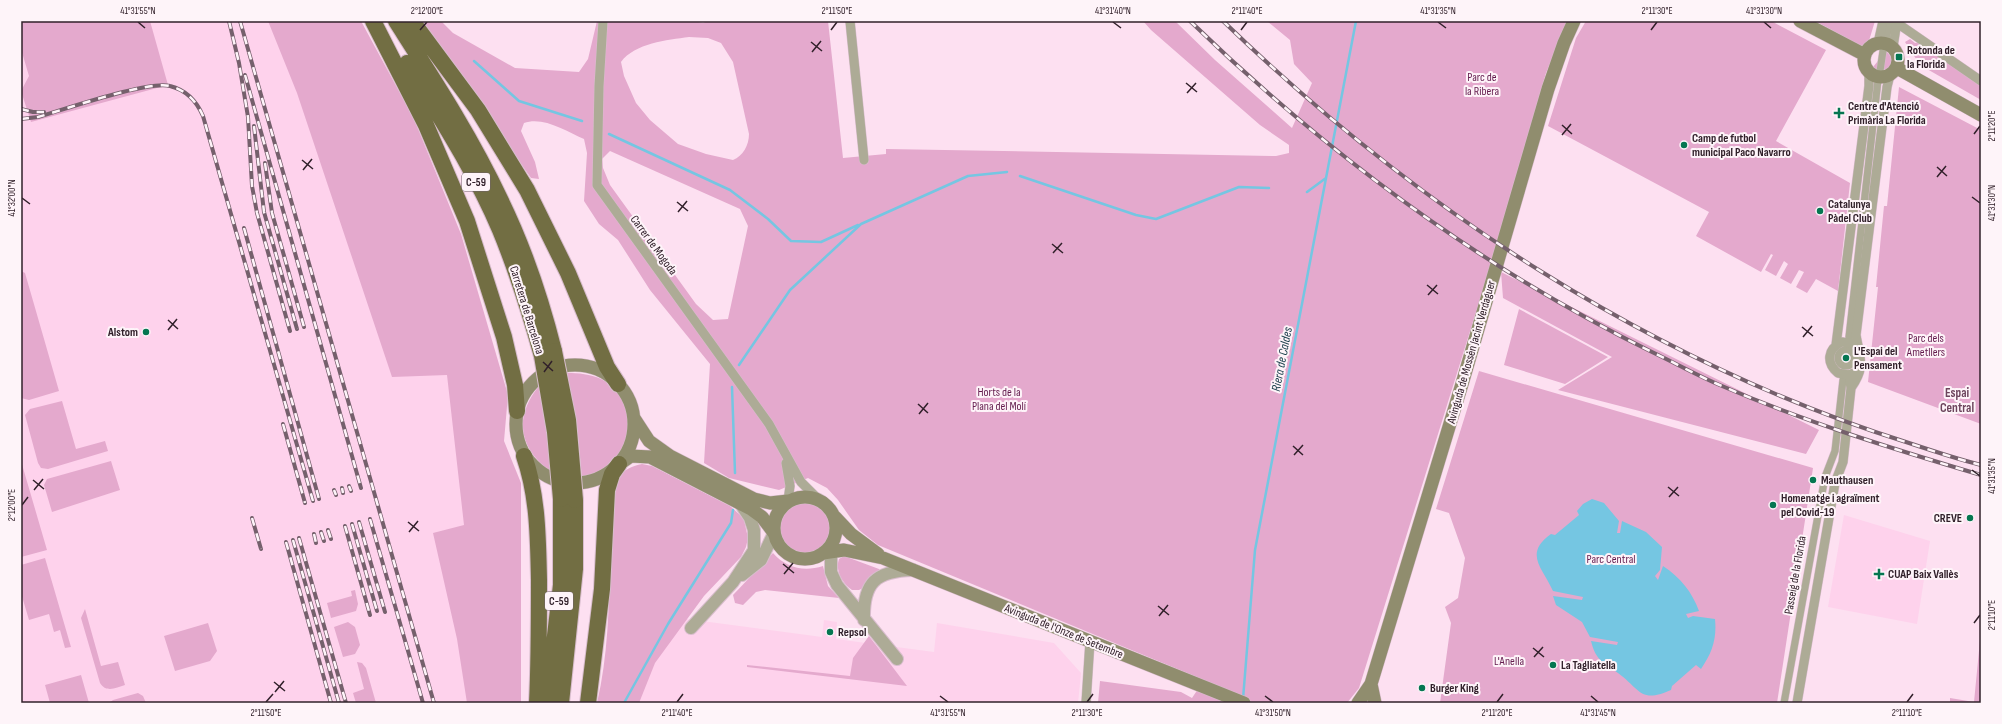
<svg xmlns="http://www.w3.org/2000/svg" width="2002" height="724" font-family="'Sofia Sans Condensed',sans-serif">
<style>
.built{fill:#fed2ec}
.green{fill:#e4a9cd;fill-rule:evenodd}
.water{fill:#75c6e2}
.lines{fill:none;stroke-linecap:round;stroke-linejoin:round}
.stream{stroke:#75c6e2;stroke-width:2.5}
.pedestrian-casing{stroke:#d8bdcd;stroke-width:8}
.minor-casing{stroke:#d8bdcd;stroke-width:10}
.tertiary-casing{stroke:#d8bdcd;stroke-width:14}
.secondary-casing{stroke:#d8bdcd;stroke-width:14}
.trunk-casing{stroke:#d8bdcd;stroke-width:18}
.pedestrian{stroke:#adab96;stroke-width:7}
.minor{stroke:#adab96;stroke-width:9}
.tertiary{stroke:#adab96;stroke-width:12}
.secondary{stroke:#908d6e;stroke-width:13}
.trunk{stroke:#726e43;stroke-width:16}
.rail-casing{stroke:#75606c;stroke-width:4}
.rail{stroke:#fef4f9;stroke-width:2.5;stroke-dasharray:8;stroke-linecap:butt}
.trunk-bridge-casing{stroke:#d8bdcd;stroke-width:18;stroke-linecap:butt}
.trunk-bridge{stroke:#726e43;stroke-width:16}
.ticks{fill:none;stroke:#31202a;stroke-width:1.5}
.poi-dot{fill:#057651;stroke:#fef4f9;stroke-width:1.5}
.labels{text-anchor:middle;stroke-width:4;stroke-linejoin:round;paint-order:stroke}
.shield{fill:#fef4f9;stroke:#6e6068;stroke-width:1}
.shield-label{font-size:11px;font-weight:bold;fill:#31202a}
.poi-label{font-size:12px;font-weight:bold;fill:#31202a;stroke:#fef4f9;text-anchor:start}
.park-label{font-size:12px;fill:#631b4d;stroke:#fef4f9}
.street-label{font-size:12px;fill:#31202a;stroke:#fef4f9}
.water-label{font-size:13px;font-style:italic;fill:#183e4a;stroke:#fef4f9}
.neighbourhood-label{font-size:13px;font-weight:bold;fill:#6d455d;stroke:#fef4f9}
.neatline{fill:none;stroke:#31202a;stroke-width:1.5}
.ticks-label{font-size:10px;text-anchor:middle;fill:#31202a}
</style>
<rect width="100%" height="100%" fill="#fde0f1"/>
<path class="built" d="M21,21h267l164,335 49,347h-480z
M1844,515l86,26 -13,83 -89,-17z
M664,616l158,21 2,-17 13,2 -1,17 98,13 3,-29 117,20 27,30 -3,30h-440z"/>
<path class="green" d="M21,21h129l18,64 -137,37 -10,-31 8,-15 -8,-27z
M268,21h93l53,98 47,115 47,161 -4,46 17,42v220h-54l-10,-64 -24,-106 31,-8 -17,-150 -55,2 -95,-284z
M420,21h21l12,12 62,35 64,4 9,-13 9,-38h96l10,2 5,-2h120l15,137 43,-4v-5l390,7 13,-3v-8l-29,-20 -109,-95 -8,-9h32l40,39 77,68 20,-45 -18,-19 -4,-24 -23,-19h301l-22,52 -56,194 -131,421 -12,15h-249l2,-22 81,11 11,6 12,-18 -326,-135 -19,-15 -21,-30 -11,-12 -19,-10 -29,12 -50,-12 -25,-15 6,-99 -60,-74 -32,-50 -19,-16 -15,-23 3,-48 -3,-14c-18,-8 -41,-23 -60,-16l-3,8 14,31 4,17 -8,-1zM689,37l19,1 13,5 12,19 16,72c0,11 -6,22 -16,26l-27,-6 -28,-10 -28,-24 -14,-17 -12,-27 -3,-14c14,-19 46,-22 68,-25zM610,151l130,58 8,17 -20,93 -15,1 -17,-16 -86,-119 -7,-17 -1,-9z
M1586,21h185l55,29 -50,91 74,42 -12,108 -22,-12 -9,14 -11,-6 8,-15 -5,-2 -8,14 -11,-6 8,-14 -4,-3 -8,15 -11,-6 8,-15 -2,-1 -10,18 -65,-36 13,-24 -161,-86 28,-88z
M1815,21h60l-7,23 -7,2z
M1910,39l5,4 5,-1 61,43v15l-61,-35 -15,-23z
M1886,51l6,7 7,1c-4,19 -14,21 -30,13z
M1899,87l82,43v294l-113,-42 10,-95h-2l8,-81h3z
M21,271l4,2 34,118 -30,9 -8,-2z
M1501,272l318,158 -13,24 -248,-64 54,-33 -109,-59z
M1519,309l89,48 -43,27 -61,-19z
M1479,371l334,97 -36,235h-337l11,-80 -6,-16 13,-9 7,-40 -16,-45 -13,-4z
M567,373c12,0 23,1 34,6 33,16 35,64 9,87 -8,7 -18,10 -28,12l-5,-51z
M539,386l8,45 5,42c-33,-24 -39,-55 -13,-87z
M62,401l14,48 29,-8 3,10 -60,18 -7,-1 -3,-5 -13,-48 5,-6z
M21,461l26,89 -26,7z
M111,461l9,29 -68,22 -8,-27 3,-6z
M642,464l10,2 78,40 9,8 5,6 4,18 -2,9 -5,10 -37,39 -49,67 -16,40h-42c11,-46 12,-96 13,-143 1,-24 -2,-61 9,-82 4,-9 14,-12 23,-14z
M774 528a31 31 0 1 1 62 0a31 31 0 1 1-62 0Z
M773,553c13,15 31,19 50,13l5,20 11,12 -74,-8 -9,2 -13,13 -8,-2 -2,-8z
M844,556l35,13 1,2 -17,17 -4,2h-7c-10,-7 -17,-20 -13,-31z
M45,558l26,89 -6,1 -5,-18 -6,2 -5,-18 -20,6 -8,-27v-28z
M355,590l3,14 -2,7 -25,7 -4,-15 25,-7 -1,-5z
M85,609l16,57 17,-4 7,23c-9,3 -19,8 -25,-2l-19,-65z
M348,622l7,5 5,18 -5,9 -12,3 -9,-30z
M208,623l9,28 -7,10 -35,10 -11,-35z
M1981,630v73h-31v-5l24,4z
M869,636l38,50 -160,-19v-2l103,11 3,-18z
M357,662l5,1 4,5 10,35h-20l-3,-10 11,-4z
M81,675l8,28h-39l-5,-18z
M138,693l5,3 3,7h-37l4,-3z"/>
<path class="water" d="M1592,499l12,4 15,18 -2,12h3l2,-12 24,11 16,15 -2,23 -5,6 3,4 5,-14c18,12 29,26 36,45l-13,3 2,4 5,-2 22,3c2,20 -3,34 -14,50l-5,-4 -24,21 -1,4c-31,14 -31,-1 -53,-17 -15,-11 -22,-12 -27,-32l26,4 1,-3 -28,-5 -8,-15 -26,-17 -3,-9 29,4 1,-3 -30,-6c-10,-23 -30,-37 -2,-57l4,1 24,-20 -2,-4 6,-7z"/>
<g class="lines">
<path class="stream" d="M474,61l45,40 63,20
M609,134l121,56 38,29 23,22 30,1 37,-17
M1020,176l116,39 20,4 83,-32 30,1
M1307,192l19,-14
M739,365l51,-75 71,-66 107,-48 39,-4
M732,387l3,86
M1243,699l12,-149 101,-529
M624,703l44,-79 63,-101 2,-13"/>
<g class="pedestrian-casing">
<path id="pedestrian" d="M1886,40l4,-19
M1880,71l3,-20
M1849,337l29,-257
M1838 358a8 8 0 1 1 16 0a8 8 0 1 1-16 0Z
M1784,703l41,-226 10,-26 8,-71"/>
</g>
<g class="minor-casing">
<path id="minor" d="M603,21l-4,65 -2,99 172,239 32,58 18,18
M850,21l14,139
M1897,23l84,58
M1878,43l5,-22
M1893,47l4,-26
M1836,345l33,-259v-14
M1854,373l-5,2 -11,-2c-12,-10 -11,-24 4,-31l12,2 5,4
M1851,388c15,-21 9,-29 5,-53l31,-248 3,-12
M786,463l4,23 -2,15
M1086,703l4,-62
M1797,703l38,-220 8,-21 8,-74 -2,-13"/>
</g>
<g class="tertiary-casing">
<path id="tertiary" d="M831,551v21l6,13 60,74
M742,575l19,-15 13,-27
M864,620c-1,-37 11,-49 49,-50
M691,628l42,-46 21,-32v-20l-4,-12 -10,-15"/>
</g>
<g class="secondary-casing">
<path id="secondary" d="M1800,21l65,34
M1864 60a17 17 0 1 1 34 0a17 17 0 1 1-34 0Z
M1897,68l84,47
M516 424a59 59 0 1 1 118 0a59 59 0 1 1-118 0Z
M634,418l15,23 21,15 84,43 16,4 18,-2
M621,463l10,-7 19,1 101,52 11,8 12,16
M774 528a31 31 0 1 1 62 0a31 31 0 1 1-62 0Z
M835,517l16,17 27,20
M823,553l21,-3 39,8 361,145
M1371,684l4,19
M1358,703l13,-19 91,-300 86,-295 16,-46 10,-22"/>
</g>
<g class="trunk-casing">
<path id="trunk" d="M373,21l53,104 41,96 37,116 11,48 2,26
M396,21c37,58 75,116 104,178 24,49 41,100 54,152
M412,21l66,89 49,80 41,83 39,94 11,17
M407,63c33,54 68,108 93,167 17,41 30,83 42,126
M524,456c14,40 14,82 15,124 0,41 0,82 -2,123
M547,703l14,-118v-86
M561,703l14,-134v-69
M588,703l14,-114 5,-99 5,-16 7,-10"/>
</g>
<use href="#pedestrian" class="pedestrian"/>
<use href="#minor" class="minor"/>
<use href="#tertiary" class="tertiary"/>
<use href="#secondary" class="secondary"/>
<use href="#trunk" class="trunk"/>
<g class="rail-casing">
<path id="rail" d="M229,21l10,42 9,54 4,69 5,27 33,118
M240,21l194,682
M1190,21c137,133 290,246 462,331 23,11 46,24 70,34 84,36 171,63 259,89
M1223,21c193,187 428,341 686,422 24,8 48,16 72,22
M245,75l116,413
M21,109l12,3h11
M21,119l17,-2c25,-7 111,-37 132,-31 16,4 27,16 33,30l110,385
M254,126l10,86 33,117
M265,163l7,50 32,114
M244,228l75,271
M283,424l22,79
M349,486l2,5
M342,488l1,5
M334,490l2,5
M252,518l9,31
M370,519l53,184
M359,522l26,90
M352,524l25,87
M345,526l25,89
M328,530l3,9
M321,532l3,9
M314,534l2,9
M299,538l47,165
M293,540l46,163
M286,542l45,161"/>
</g>
<use href="#rail" class="rail"/>
<g class="trunk-bridge-casing">
<path id="trunk-bridge" d="M554,351l14,69 7,80
M542,356l13,76 6,67"/>
</g>
<use href="#trunk-bridge" class="trunk-bridge"/>
</g>
<path class="ticks" d="M138,22l7,6M1113,22l8,6M1438,22l8,6M1764,22l7,6M420,30l7,-8M831,30l6,-8M1241,30l6,-8M1651,30l6,-8M811,42l11,9M812,52l9,-11M1186,83l11,9M1187,93l9,-10M1562,125l10,9M1974,134l6,-8M1562,135l9,-11M302,160l11,9M1937,167l10,9M303,170l9,-11M1937,177l9,-11M1972,197l8,6M22,198l8,6M677,202l11,9M678,212l9,-11M1052,244l11,9M1053,253l9,-10M1427,285l11,9M1428,295l9,-10M168,320l10,9M1802,327l11,9M168,330l9,-11M1803,337l9,-11M543,362l10,9M544,372l8,-11M918,404l10,9M919,414l9,-11M1293,446l10,9M1294,455l9,-10M1972,470l8,6M33,480l11,9M1668,487l11,9M34,490l9,-11M1669,497l9,-10M22,505l6,-8M408,522l11,9M409,532l9,-11M783,564l11,9M784,574l9,-11M1158,606l11,9M1159,616l9,-11M1974,623l6,-8M1533,648l11,9M1534,657l9,-10M274,682l11,9M275,692l9,-11M940,696l8,6M1265,696l8,6M1591,696l7,6M266,702l7,-8M677,702l6,-8M1087,702l6,-8M1497,702l6,-8M1907,702l6,-8"/>
<g class="poi-dot">
<rect x="1895" y="53" width="8" height="8" rx="2"/>
<path d="M1837 107h4v4h4v4h-4v4h-4v-4h-4v-4h4z"/>
<circle cx="1684" cy="145" r="4"/>
<circle cx="1820" cy="211" r="4"/>
<circle cx="146" cy="332" r="4"/>
<circle cx="1846" cy="358" r="4"/>
<circle cx="1813" cy="480" r="4"/>
<circle cx="1773" cy="505" r="4"/>
<circle cx="1970" cy="518" r="4"/>
<path d="M1877 568h4v4h4v4h-4v4h-4v-4h-4v-4h4z"/>
<circle cx="830" cy="632" r="4"/>
<circle cx="1553" cy="665" r="4"/>
<circle cx="1422" cy="688" r="4"/>
</g>
<g class="labels">
<g class="shield">
<rect x="462" y="173" width="28" height="18" rx="3"/>
<rect x="545" y="592" width="28" height="18" rx="3"/>
</g>
<g class="shield-label">
<text x="476" y="186">C-59</text>
<text x="559" y="605">C-59</text>
</g>
<g class="poi-label">
<text x="1907" y="54">Rotonda de<tspan x="1907" dy="14">la Florida</tspan></text>
<text x="1848" y="110">Centre d'Atenció<tspan x="1848" dy="14">Primària La Florida</tspan></text>
<text x="1692" y="142">Camp de futbol<tspan x="1692" dy="14">municipal Paco Navarro</tspan></text>
<text x="1828" y="208">Catalunya<tspan x="1828" dy="14">Pàdel Club</tspan></text>
<text x="138" y="336" text-anchor="end">Alstom</text>
<text x="1854" y="355">L'Espai del<tspan x="1854" dy="14">Pensament</tspan></text>
<text x="1821" y="484">Mauthausen</text>
<text x="1781" y="502">Homenatge i agraïment<tspan x="1781" dy="14">pel Covid-19</tspan></text>
<text x="1962" y="522" text-anchor="end">CREVE</text>
<text x="1888" y="578">CUAP Baix Vallès</text>
<text x="838" y="636">Repsol</text>
<text x="1561" y="669">La Tagliatella</text>
<text x="1430" y="692">Burger King</text>
</g>
<g class="park-label">
<text x="1482" y="81">Parc de<tspan x="1482" dy="14">la Ribera</tspan></text>
<text x="1926" y="342">Parc dels<tspan x="1926" dy="14">Ametllers</tspan></text>
<text x="999" y="396">Horts de la<tspan x="999" dy="14">Plana del Molí</tspan></text>
<text x="1611" y="563">Parc Central</text>
<text x="1509" y="665">L'Anella</text>
</g>
<g class="street-label">
<text transform="translate(654 245) rotate(54)" y="4">Carrer de Mogoda</text>
<text transform="translate(527 310) rotate(73)" y="4">Carretera de Barcelona</text>
<text transform="translate(1471 352) rotate(-74)" y="4">Avinguda de Mossèn Jacint Verdaguer</text>
<text transform="translate(1795 575) rotate(-80)" y="4">Passeig de la Florida</text>
<text transform="translate(1064 631) rotate(22)" y="4">Avinguda de l'Onze de Setembre</text>
</g>
<g class="water-label">
<text transform="translate(1281 359) rotate(-79)" y="5">Riera de Caldes</text>
</g>
<g class="neighbourhood-label">
<text x="1957" y="397">Espai<tspan x="1957" dy="15">Central</tspan></text>
</g>
</g>
<rect width="2002" height="724" fill="none" stroke="#fef4f9" stroke-width="44"/>
<rect x="22" y="22" width="1958" height="680" class="neatline"/>
<g class="ticks-label">
<text x="138" y="14">41°31'55"N</text>
<text x="427" y="14">2°12'00"E</text>
<text x="837" y="14">2°11'50"E</text>
<text x="1113" y="14">41°31'40"N</text>
<text x="1247" y="14">2°11'40"E</text>
<text x="1438" y="14">41°31'35"N</text>
<text x="1657" y="14">2°11'30"E</text>
<text x="1764" y="14">41°31'30"N</text>
<text transform="translate(1991 126) rotate(-90)" y="4">2°11'20"E</text>
<text transform="translate(11 198) rotate(-90)" y="4">41°32'00"N</text>
<text transform="translate(1991 203) rotate(-90)" y="4">41°31'30"N</text>
<text transform="translate(1991 476) rotate(-90)" y="4">41°31'35"N</text>
<text transform="translate(11 505) rotate(-90)" y="4">2°12'00"E</text>
<text transform="translate(1991 615) rotate(-90)" y="4">2°11'10"E</text>
<text x="266" y="716">2°11'50"E</text>
<text x="677" y="716">2°11'40"E</text>
<text x="948" y="716">41°31'55"N</text>
<text x="1087" y="716">2°11'30"E</text>
<text x="1273" y="716">41°31'50"N</text>
<text x="1497" y="716">2°11'20"E</text>
<text x="1598" y="716">41°31'45"N</text>
<text x="1907" y="716">2°11'10"E</text>
</g>
</svg>
